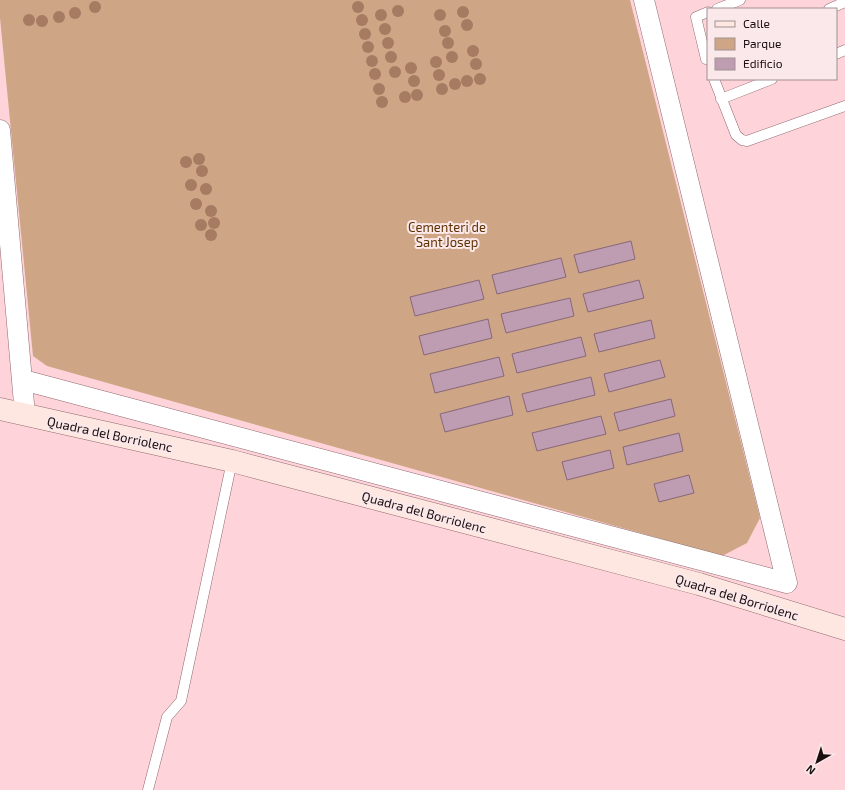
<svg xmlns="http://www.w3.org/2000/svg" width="845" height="790" font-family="'Exo 2',sans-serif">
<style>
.green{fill:#cfa685}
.building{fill:#be9cb1;stroke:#87677a}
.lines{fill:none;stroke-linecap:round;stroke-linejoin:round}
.lane-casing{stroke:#906a70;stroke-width:11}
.street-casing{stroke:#906a70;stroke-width:21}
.secondary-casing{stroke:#906a70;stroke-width:23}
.lane{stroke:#fff;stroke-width:10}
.street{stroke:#fff;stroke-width:20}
.secondary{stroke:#fee7e1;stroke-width:22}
.tree{fill:#a77a62}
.labels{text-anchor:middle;stroke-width:4;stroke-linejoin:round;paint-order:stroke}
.park-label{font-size:13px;fill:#5f3100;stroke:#fae8ea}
.street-label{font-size:13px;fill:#1c0e10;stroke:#fae8ea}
</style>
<rect width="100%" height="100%" fill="#fed3d9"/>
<path class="green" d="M0,0h630l130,518 -13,25 -25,13 -675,-190 -14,-10 -33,-338z"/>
<path class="building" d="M631,241l4,18 -56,14 -5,-18z
M561,258l5,19 -69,17 -5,-19z
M479,280l5,19 -69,17 -5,-19z
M639,280l5,18 -56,14 -5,-18z
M570,298l4,18 -68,17 -5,-19z
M488,319l4,19 -68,17 -5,-19z
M651,320l4,18 -56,14 -5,-18z
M581,337l5,19 -69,17 -5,-19z
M499,357l5,19 -69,17 -5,-19z
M660,360l5,17 -56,15 -5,-18z
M591,377l4,18 -68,17 -5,-18z
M509,396l4,19 -68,17 -5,-18z
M671,399l4,17 -56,15 -5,-18z
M601,416l5,18 -69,17 -5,-18z
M679,433l4,18 -56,14 -4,-18z
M610,450l4,18 -47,12 -5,-18z
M689,475l5,18 -35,9 -5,-18z"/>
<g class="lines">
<g class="lane-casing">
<path id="lane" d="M717,9l23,-9
M829,9l16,-7
M708,12l-12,5 10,42h2
M836,54l9,-4
M714,79l22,56 6,5 5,1 98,-35
M721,99l51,-20
M148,790l19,-73 14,-16 51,-240"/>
</g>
<g class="street-casing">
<path id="street" d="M0,130l25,285
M23,380l764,203 -143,-583"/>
</g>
<g class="secondary-casing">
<path id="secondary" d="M0,409l232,52 467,123 146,45"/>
</g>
<use href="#lane" class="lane"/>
<use href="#street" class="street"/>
<use href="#secondary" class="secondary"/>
</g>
<g class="tree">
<circle cx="95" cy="7" r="6"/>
<circle cx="358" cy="7" r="6"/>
<circle cx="398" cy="11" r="6"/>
<circle cx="463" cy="12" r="6"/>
<circle cx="75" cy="13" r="6"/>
<circle cx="381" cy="15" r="6"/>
<circle cx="440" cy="15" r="6"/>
<circle cx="59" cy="17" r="6"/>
<circle cx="29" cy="20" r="6"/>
<circle cx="362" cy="20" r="6"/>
<circle cx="42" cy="21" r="6"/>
<circle cx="467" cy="25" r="6"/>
<circle cx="385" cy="29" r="6"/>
<circle cx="445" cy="31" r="6"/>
<circle cx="365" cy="34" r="6"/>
<circle cx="388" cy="43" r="6"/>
<circle cx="448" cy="43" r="6"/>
<circle cx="368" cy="47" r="6"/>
<circle cx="473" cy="51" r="6"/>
<circle cx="391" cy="57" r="6"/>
<circle cx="452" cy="57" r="6"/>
<circle cx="372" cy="61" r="6"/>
<circle cx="436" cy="62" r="6"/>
<circle cx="476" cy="64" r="6"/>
<circle cx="411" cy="68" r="6"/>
<circle cx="395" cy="72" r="6"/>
<circle cx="375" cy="74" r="6"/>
<circle cx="439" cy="75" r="6"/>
<circle cx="480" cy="79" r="6"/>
<circle cx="414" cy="81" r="6"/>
<circle cx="467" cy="81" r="6"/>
<circle cx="455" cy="84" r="6"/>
<circle cx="379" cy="89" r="6"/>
<circle cx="442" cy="89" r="6"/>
<circle cx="417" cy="95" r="6"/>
<circle cx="405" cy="97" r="6"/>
<circle cx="382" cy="102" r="6"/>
<circle cx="199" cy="159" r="6"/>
<circle cx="186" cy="162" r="6"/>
<circle cx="202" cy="171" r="6"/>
<circle cx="191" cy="185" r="6"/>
<circle cx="206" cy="189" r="6"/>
<circle cx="196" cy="204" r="6"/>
<circle cx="211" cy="211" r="6"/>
<circle cx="214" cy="223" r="6"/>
<circle cx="201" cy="225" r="6"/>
<circle cx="211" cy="235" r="6"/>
</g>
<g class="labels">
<g class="park-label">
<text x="447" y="232">Cementeri de<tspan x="447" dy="15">Sant Josep</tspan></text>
</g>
<g class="street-label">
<text transform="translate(110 434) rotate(12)" y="5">Quadra del Borriolenc</text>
<text transform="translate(424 512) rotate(15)" y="5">Quadra del Borriolenc</text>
<text transform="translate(737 597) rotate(17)" y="5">Quadra del Borriolenc</text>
</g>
</g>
<rect x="707" y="8" width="130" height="72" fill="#fae8ea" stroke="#a19193"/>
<rect x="715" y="21" width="20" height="6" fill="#fee7e1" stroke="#a19193"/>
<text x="743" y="28" font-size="12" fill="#1c0e10">Calle</text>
<rect x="715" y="38" width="20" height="12" fill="#cfa685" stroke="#a19193"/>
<text x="743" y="48" font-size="12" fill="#1c0e10">Parque</text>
<rect x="715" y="58" width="20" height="12" fill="#be9cb1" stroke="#a19193"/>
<text x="743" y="68" font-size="12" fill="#1c0e10">Edificio</text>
<g transform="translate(817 762) rotate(219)" stroke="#fae8ea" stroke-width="3" paint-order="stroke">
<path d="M0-3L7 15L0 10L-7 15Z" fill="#1c0e10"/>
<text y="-6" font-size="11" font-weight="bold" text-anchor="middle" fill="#1c0e10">N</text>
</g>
</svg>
